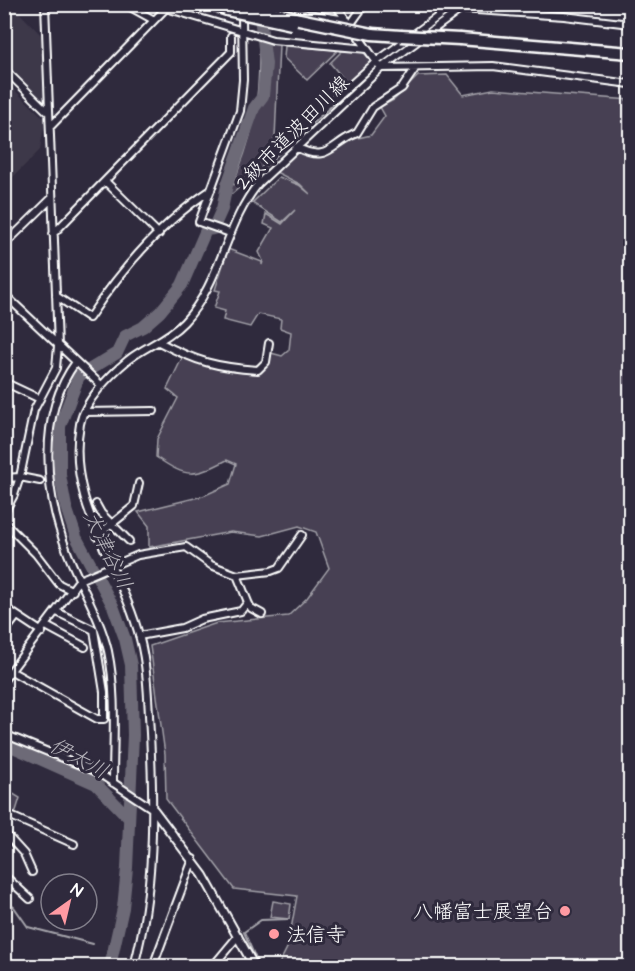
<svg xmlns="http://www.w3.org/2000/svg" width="635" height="971" font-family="'Architects Daughter','Klee One',sans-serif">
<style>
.built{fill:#3c3749}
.green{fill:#464152;stroke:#a2a0a8;stroke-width:1.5}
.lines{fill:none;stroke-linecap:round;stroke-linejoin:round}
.stream{stroke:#a7a6ad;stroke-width:2}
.river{stroke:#6d6a77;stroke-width:12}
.minor-casing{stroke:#fff;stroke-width:10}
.tertiary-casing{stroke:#fff;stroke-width:11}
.motorway-casing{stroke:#fff;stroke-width:15}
.minor{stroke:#2f2a3d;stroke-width:6}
.tertiary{stroke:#2f2a3d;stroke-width:7}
.motorway{stroke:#2f2a3d;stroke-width:10}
.motorway-bridge-casing{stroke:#fff;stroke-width:15;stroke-linecap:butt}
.motorway-bridge{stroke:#2f2a3d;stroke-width:10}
.poi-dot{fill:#ff9aa2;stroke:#2f2a3d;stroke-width:2}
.labels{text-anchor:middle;stroke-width:6;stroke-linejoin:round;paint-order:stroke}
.street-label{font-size:20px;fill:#fff;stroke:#2f2a3d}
.poi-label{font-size:20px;fill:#fff;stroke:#2f2a3d;text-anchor:end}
.water-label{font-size:21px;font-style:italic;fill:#b6b4bb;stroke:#2f2a3d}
</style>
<rect width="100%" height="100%" fill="#2f2a3d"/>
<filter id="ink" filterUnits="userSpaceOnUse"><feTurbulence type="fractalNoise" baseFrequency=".0167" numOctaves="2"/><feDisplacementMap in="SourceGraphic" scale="12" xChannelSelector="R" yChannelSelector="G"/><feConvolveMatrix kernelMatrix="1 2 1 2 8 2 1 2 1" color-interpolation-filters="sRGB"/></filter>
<g filter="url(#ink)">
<path class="built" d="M4,5h8l30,31 3,68 -40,-37z
M4,80l41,39 -5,31 -35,35z"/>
<path class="green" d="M259,43l20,2 -4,93 -13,29 -30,27 -3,-2c25,-54 31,-90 30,-149z
M285,46l53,4 -31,30 -23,-22z
M342,51h20l12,12 -27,20 -17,-20z
M447,75l16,20 30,-6 137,11v866h-352l10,-20 9,-50 -63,-7 -68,-90 -1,-45 -15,-108 67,-23 71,-7 19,-18 22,-30 -13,-36 -17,-6 -37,10 -31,-4 -82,15v-21l-11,-14 65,-16 27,-12 6,-20 -9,-4c-33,17 -39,19 -71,-3l1,-18 21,-41 -11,-9 16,-33 76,16 9,-9 3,-10 11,3 7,-6 2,-18 -11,-4 1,-9 -23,-5 -8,13 -27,-7 2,-9 -11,-3 6,-17 -5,-1 13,-41 34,13v3l1,-4 -4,-9 14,-24 -9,-4 2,-10 16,10 13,-14 -13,12 -30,-19 27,-26 20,8 11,9 -10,-10 -24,-12 20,-23 27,8 22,-16 26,-6 14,-19 -5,-9 14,-7 24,-24z
M5,789l15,9 -5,16 -10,-5z
M273,901l18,3 -2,15 -19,-2z"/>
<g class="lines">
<path class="stream" d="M422,33l39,-29
M227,185l19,-2 130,-117 36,-26
M4,901l10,6 14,20 65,17
M259,966l-15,-34 17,-12 28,-1"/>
<path class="river" d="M4,743l92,41 32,33
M110,966l13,-58 4,-40 6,-133 -2,-70 -6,-26 -12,-33 -37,-69 -10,-30 -6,-32v-49l19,-50 38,-23 8,-17 18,-9 17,-15 22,-27 24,-55 7,-1 9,-20 5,-24 27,-77 9,-12 3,-32 -7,-55"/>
<g class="minor-casing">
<path id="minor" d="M125,4l29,16
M269,4l25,8 53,8
M335,4l46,64 112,-2 137,18
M166,8l107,32 94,9
M462,9l102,7 66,8
M350,25l15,-21
M4,69l45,44
M335,99l41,-37 79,-58
M50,127l119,-122
M296,147c33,17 34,-3 61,-14l16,-26 29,-19 13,-19
M105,181l54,53
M230,233l-31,-11 41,-111 3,-31 -1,-62 -3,-14
M53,234l178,-182v-16
M4,245l48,-47
M4,294l98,92
M56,296l33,22c32,-48 73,-96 122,-128
M159,342c38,20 57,25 99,28l8,-8 3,-19
M76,362c-40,54 -31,133 -8,192 13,33 32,63 40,97 9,43 5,88 5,132
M4,382l36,17
M84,412l70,-1
M4,478l16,-1 20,4
M96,504l5,9 28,28
M4,513l10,-18 6,-18 14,-67 22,-42 2,-22 -13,-342
M4,522l32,32 23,30 14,7
M97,536l37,-30 5,-23
M248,602l3,6 11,6
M4,607l38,25
M46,626l39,21
M4,633l13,-17
M139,636l43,-8 20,-9 39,-8 7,-9 -11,-27
M11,671l86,48h7v-27l-10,-62 -37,-18
M4,680l75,-100 59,-25 48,-8 25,18 26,10 34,-4 8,-3 23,-33
M4,734l93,38 56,37
M4,813l70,31
M4,832l20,22 8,18
M4,875l26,24
M134,966c21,-77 20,-154 16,-233 -2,-31 -2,-63 -10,-94 -18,-72 -75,-136 -60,-215 4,-23 30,-49 48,-64 18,-14 40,-21 56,-38 37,-39 41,-97 74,-138l123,-116 87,-64
M153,966l40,-107
M213,966l25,-30"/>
</g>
<g class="tertiary-casing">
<path id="tertiary" d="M154,810l49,65 51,91"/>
</g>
<g class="motorway-casing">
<path id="motorway" d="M210,4l17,6
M372,34l29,2
M460,39l170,14"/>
</g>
<use href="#minor" class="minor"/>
<use href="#tertiary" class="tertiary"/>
<use href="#motorway" class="motorway"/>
<g class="motorway-bridge-casing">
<path id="motorway-bridge" d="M247,4l52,15 73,15
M227,10l65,14
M401,36l59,3"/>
</g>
<use href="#motorway-bridge" class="motorway-bridge"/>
</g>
</g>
<g class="poi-dot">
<circle cx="565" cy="911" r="6"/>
<circle cx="274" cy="934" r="6"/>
</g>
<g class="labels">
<g class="street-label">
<text transform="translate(292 132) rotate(-45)" y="7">2級市道波田川線</text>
</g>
<g class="poi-label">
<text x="553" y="918">八幡富士展望台</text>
<text x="286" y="941" text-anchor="start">法信寺</text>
</g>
<g class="water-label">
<text transform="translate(108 550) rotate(64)" y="7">大津谷川</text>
<text transform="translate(79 758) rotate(28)" y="7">伊太川</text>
</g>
</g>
<rect width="635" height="971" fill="none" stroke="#2f2a3d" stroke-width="24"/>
<rect x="12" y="12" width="611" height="947" fill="none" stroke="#fff" stroke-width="2" filter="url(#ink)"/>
<g transform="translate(69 902) rotate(34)"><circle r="28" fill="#2f2a3d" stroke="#827f8b" stroke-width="1.5"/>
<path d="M0-4.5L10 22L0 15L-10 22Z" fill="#ff9aa2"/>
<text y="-9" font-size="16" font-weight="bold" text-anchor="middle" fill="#ffffff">N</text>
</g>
</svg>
